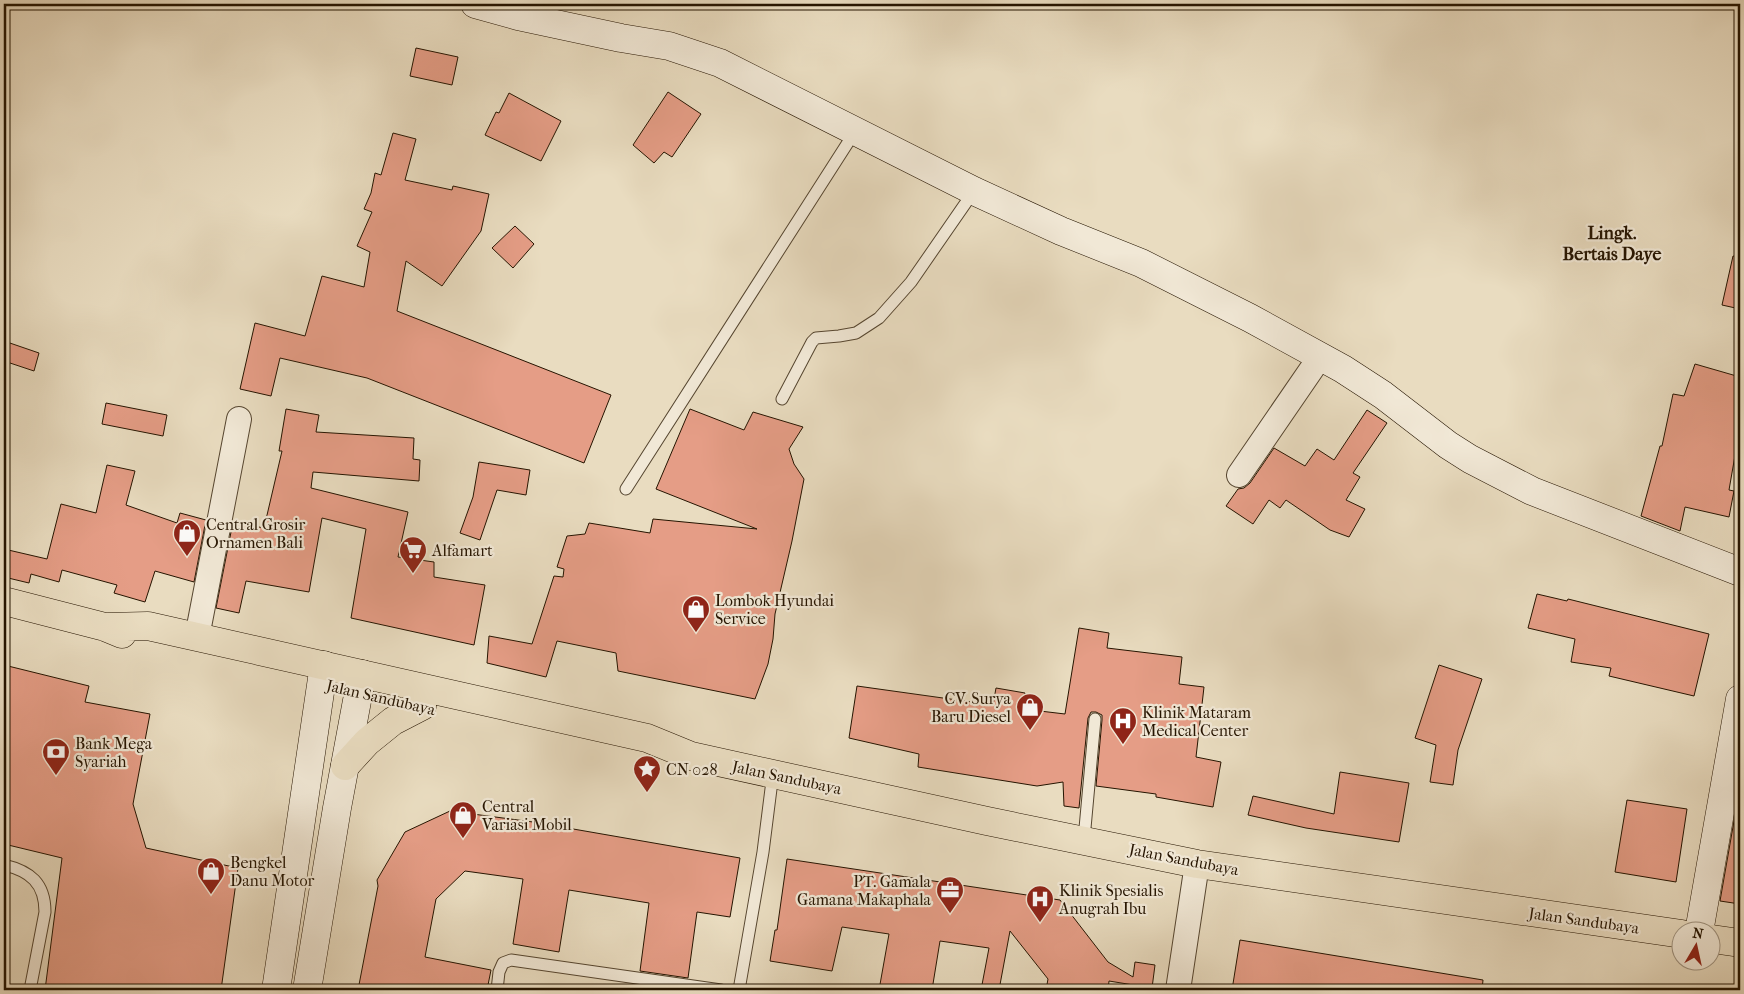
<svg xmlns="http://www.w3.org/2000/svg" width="1744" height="994" font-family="'IM FELL French Canon',serif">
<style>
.building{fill:#e59d86;stroke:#251400}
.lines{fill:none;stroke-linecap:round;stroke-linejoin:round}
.lane-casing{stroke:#564630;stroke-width:13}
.street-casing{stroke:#564630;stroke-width:26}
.secondary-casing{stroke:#251400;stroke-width:29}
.highway-casing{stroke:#251400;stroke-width:29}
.lane{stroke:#f1e8d6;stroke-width:11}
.street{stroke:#f1e8d6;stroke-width:24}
.secondary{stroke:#f1e8d6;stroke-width:28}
.highway{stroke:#e9dcc0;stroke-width:28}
.labels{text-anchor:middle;stroke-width:4.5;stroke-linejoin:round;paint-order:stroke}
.poi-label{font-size:16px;fill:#251400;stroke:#f1e8d6;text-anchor:start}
.street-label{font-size:16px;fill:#251400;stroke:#f1e8d6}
.neighbourhood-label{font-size:18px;font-weight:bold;fill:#251400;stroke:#f1e8d6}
</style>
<rect width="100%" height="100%" fill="#e9dcc0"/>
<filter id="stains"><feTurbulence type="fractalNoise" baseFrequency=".004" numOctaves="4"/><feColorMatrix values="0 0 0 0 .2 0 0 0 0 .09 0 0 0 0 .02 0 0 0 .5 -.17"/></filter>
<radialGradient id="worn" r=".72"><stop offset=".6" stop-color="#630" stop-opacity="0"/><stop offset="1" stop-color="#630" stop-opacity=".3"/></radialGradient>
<path class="building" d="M416,48l42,9 -6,28 -42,-9z
M668,92l33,22 -29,43 -8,-5 -10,11 -21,-18z
M509,93l52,28 -20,40 -56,-26 11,-23 3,1z
M393,133l23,6 -11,41 47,10 1,-4 36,8 -8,37 -39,55 -36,-25 -9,50 214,84 -27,68 -217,-85 -87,-20 -9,38 -31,-7 15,-66 50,13 17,-60 42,11 6,-35 -13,-6 15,-34 -8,-3 7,-16 4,-20 6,2z
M515,226l19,18 -21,24 -21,-20z
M1733,256l7,1v52l-18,-4z
M4,341l35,12 -5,18 -30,-10z
M1695,364l45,13v68l-3,-1 -8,46 5,1 -5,26 -44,-10 -5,24 -39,-15 19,-70h2l11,-52 11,2z
M106,403l61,12 -4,21 -61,-12z
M286,409l33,6 -3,17 98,6 -1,21 7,1 -1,21 -106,-9 -2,16 97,24 -10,45 36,5v15l51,8 -11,60 -123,-27 15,-89 -44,-11 -13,74 -63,-11 -7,32 -23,-5 17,-86 31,6 18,-77h-3z
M690,409l54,21 9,-18 50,15 -14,22 5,15 10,15 -12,62 -17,73 -2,25 -5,25 -13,35 -137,-28 -2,-18 -59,-12 -11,36 -59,-14 2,-27 43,8 22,-68 9,1 1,-8 -7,-2 10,-31 18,-2 4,-11 61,10 3,-14 104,10 -101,-40z
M1367,410l20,13 -34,50 7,4 -14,23 19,9 -16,28 -19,-7 -44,-30 -6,8 -11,-8 -16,24 -27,-18 12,-17 6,-1 6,-5 24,-35 31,18 12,-17 17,11z
M479,462l51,8 -4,25 -29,-5 -17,50 -20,-7 13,-36z
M107,465l28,6 -9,34 51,18 3,-10 26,7 -12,62 -39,-11 -10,31 -31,-9 3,-8 -55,-15 -3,12 -28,-8 -2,9 -25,-6v-28l43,10 14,-55 35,9z
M1537,594l30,7 1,-2 141,35 -15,62 -85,-20 2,-8 -40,-6 4,-23 -47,-11z
M1079,628l30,5 -2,15 75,9 -3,27 25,3 -8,70 25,5 -8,45 -57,-10v-3l-60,-8 6,-66v-5l-6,-3h-5l-3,6 -9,90 -15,-2 -1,-24 -26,4 -119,-19 1,-13 -70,-16 8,-52 136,19 3,-17 29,5 -2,16 42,5z
M4,665l85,21 -4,16 65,12 -17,90 13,44 92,20 -17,122h-176l17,-132 -58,-14z
M1439,665l43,14 -24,71 -5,35 -23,-3 6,-37 -21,-7z
M1340,772l69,11 -10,59 -93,-14 -58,-13 5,-19 81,18z
M1627,800l60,9 -11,73 -61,-10z
M1737,804h3v100l-20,-3z
M450,811l83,11 207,36 -10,59 -33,-5 -9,66 -48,-7 9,-68 -80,-13 -10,62 -46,-8 10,-65 -58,-8 -29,28 -11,58 66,13 -4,20h-129l20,-104 -1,-6 28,-48z
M787,859l273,41 48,62 25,15 2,-15 20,3 -3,23 -43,-7 -1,9h-62l2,-11 -38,-48 -11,59h-18l8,-42 -49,-7 -8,49h-53l10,-56 -47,-7 -10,44 -62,-10 5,-31h2z
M1240,940l243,40 -1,10h-250z
M638,986l32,4h-32z"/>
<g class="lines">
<g class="lane-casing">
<path id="lane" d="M782,399l30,-57 4,-4 23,-2 17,-3 23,-15 32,-36 63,-91
M626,489l230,-359
M1084,839l11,-120
M4,865c26,6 41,18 41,47l-15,78
M497,990l2,-18 4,-9 8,-3 210,30
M739,990l24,-138 10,-79"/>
</g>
<g class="street-casing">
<path id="street" d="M1239,475l81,-118
M197,637l42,-218
M1178,990l19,-126"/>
</g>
<g class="secondary-casing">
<path id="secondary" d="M475,4l43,12 103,22 48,8 51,17 254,128 87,40 80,32 109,55 93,51 40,26 65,50 22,14 62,32 208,81
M1699,932l41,-233
M276,990l48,-325
M307,990l30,-182 25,-134"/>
</g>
<g class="highway-casing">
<path id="highway" d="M4,601l101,26 17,7
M105,627l43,-1 499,112 44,18 296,65 210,43 485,70
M345,766l22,-24 26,-21 29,-15
M1712,939l28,4"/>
</g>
<use href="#lane" class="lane"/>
<use href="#street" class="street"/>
<use href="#secondary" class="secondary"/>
<use href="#highway" class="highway"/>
</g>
<defs>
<g id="shop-pin" transform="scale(1.4375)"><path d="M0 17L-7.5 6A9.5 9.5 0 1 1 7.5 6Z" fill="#8f2418" stroke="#f1e8d6"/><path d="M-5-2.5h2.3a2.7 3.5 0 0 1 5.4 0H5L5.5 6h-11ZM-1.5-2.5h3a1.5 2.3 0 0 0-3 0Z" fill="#fff"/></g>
<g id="supermarket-pin" transform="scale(1.4375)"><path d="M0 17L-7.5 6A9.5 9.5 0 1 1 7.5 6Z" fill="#8f2418" stroke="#f1e8d6"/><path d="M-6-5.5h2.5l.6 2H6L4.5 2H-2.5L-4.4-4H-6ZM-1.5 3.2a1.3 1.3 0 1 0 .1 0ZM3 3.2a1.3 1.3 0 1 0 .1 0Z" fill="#fff"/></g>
<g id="hospital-pin" transform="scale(1.4375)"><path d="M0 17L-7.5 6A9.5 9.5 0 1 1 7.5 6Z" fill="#8f2418" stroke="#f1e8d6"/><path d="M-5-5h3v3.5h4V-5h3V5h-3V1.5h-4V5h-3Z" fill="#fff"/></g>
<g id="bank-pin" transform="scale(1.4375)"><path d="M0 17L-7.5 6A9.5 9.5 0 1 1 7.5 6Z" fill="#8f2418" stroke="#f1e8d6"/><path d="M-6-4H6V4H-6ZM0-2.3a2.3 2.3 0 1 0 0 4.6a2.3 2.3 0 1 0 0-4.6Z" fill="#fff"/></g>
<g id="sight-pin" transform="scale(1.4375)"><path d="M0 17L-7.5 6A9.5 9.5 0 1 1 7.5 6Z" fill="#8f2418" stroke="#f1e8d6"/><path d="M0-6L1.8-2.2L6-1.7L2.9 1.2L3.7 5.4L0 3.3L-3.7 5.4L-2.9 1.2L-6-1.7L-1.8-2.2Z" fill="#fff"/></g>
<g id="office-pin" transform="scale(1.4375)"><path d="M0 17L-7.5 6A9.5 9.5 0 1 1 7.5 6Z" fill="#8f2418" stroke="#f1e8d6"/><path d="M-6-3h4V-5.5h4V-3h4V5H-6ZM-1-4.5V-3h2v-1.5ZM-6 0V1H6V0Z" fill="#fff"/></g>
</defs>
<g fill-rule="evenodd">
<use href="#shop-pin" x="187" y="533"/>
<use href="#supermarket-pin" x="413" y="550"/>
<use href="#shop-pin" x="696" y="609"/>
<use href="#shop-pin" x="1030" y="707"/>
<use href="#hospital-pin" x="1123" y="721"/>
<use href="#bank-pin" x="56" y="752"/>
<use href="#sight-pin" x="647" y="769"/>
<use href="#shop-pin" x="463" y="815"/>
<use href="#shop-pin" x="211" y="871"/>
<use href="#office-pin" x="950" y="890"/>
<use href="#hospital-pin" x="1040" y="899"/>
</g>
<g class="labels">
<g class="poi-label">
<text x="206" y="530">Central Grosir<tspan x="206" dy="18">Ornamen Bali</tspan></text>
<text x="432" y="556">Alfamart</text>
<text x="715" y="606">Lombok Hyundai<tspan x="715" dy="18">Service</tspan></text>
<text x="1011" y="704" text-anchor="end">CV. Surya<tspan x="1011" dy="18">Baru Diesel</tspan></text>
<text x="1142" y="718">Klinik Mataram<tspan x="1142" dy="18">Medical Center</tspan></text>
<text x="75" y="749">Bank Mega<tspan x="75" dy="18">Syariah</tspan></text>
<text x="666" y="775">CN 028</text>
<text x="482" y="812">Central<tspan x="482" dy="18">Variasi Mobil</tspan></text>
<text x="230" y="868">Bengkel<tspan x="230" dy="18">Danu Motor</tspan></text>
<text x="931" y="887" text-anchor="end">PT. Gamala<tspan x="931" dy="18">Gamana Makaphala</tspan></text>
<text x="1059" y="896">Klinik Spesialis<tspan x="1059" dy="18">Anugrah Ibu</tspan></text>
</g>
<g class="street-label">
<text transform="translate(381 697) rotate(13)" y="6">Jalan Sandubaya</text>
<text transform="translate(787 777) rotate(12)" y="6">Jalan Sandubaya</text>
<text transform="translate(1184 859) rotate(11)" y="6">Jalan Sandubaya</text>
<text transform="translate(1584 920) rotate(8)" y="6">Jalan Sandubaya</text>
</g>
<g class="neighbourhood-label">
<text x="1612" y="239">Lingk.<tspan x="1612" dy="21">Bertais Daye</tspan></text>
</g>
</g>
<rect width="1744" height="994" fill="none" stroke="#e9dcc0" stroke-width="20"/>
<rect x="5" y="5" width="1734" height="984" fill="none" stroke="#251400" stroke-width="2.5"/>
<rect x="10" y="10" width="1724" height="974" fill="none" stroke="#251400"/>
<g transform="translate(1696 946) rotate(9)"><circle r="24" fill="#f1e8d6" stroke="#9f9380"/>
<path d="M0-4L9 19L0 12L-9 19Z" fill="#8f2418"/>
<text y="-8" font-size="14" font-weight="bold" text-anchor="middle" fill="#251400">N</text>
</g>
<rect width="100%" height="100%" filter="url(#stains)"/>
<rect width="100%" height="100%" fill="url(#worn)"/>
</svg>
